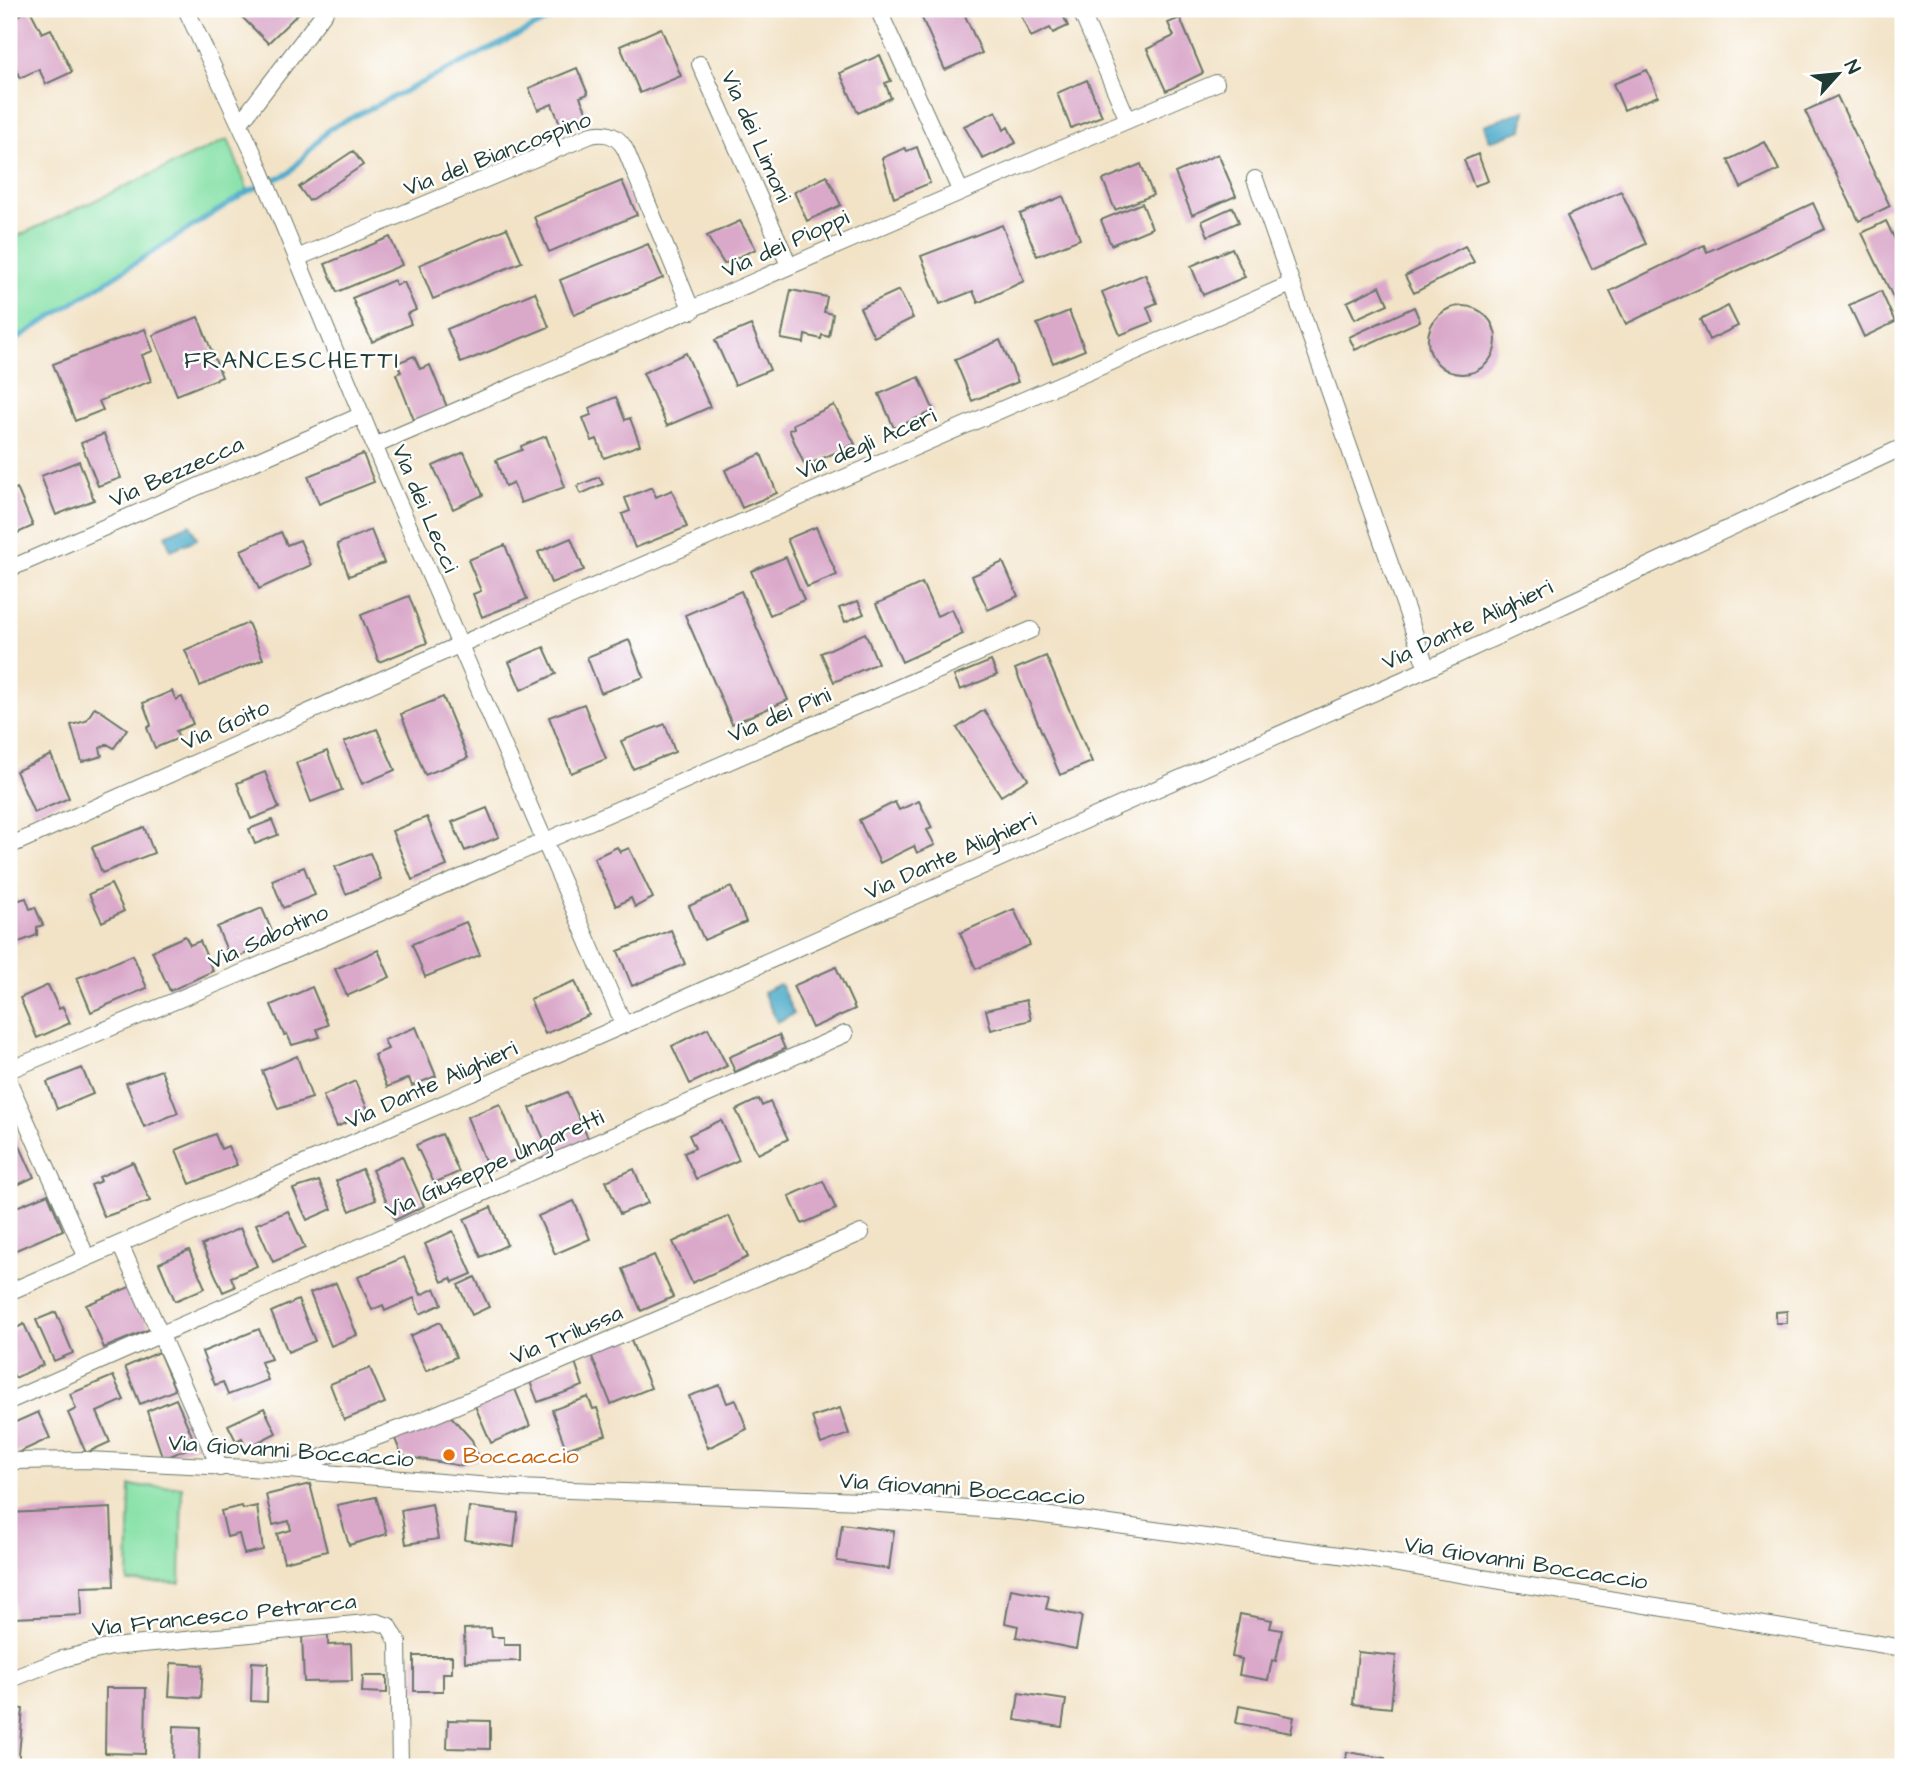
<svg xmlns="http://www.w3.org/2000/svg" width="1912" height="1776" font-family="'Architects Daughter',sans-serif">
<style>
.green{fill:#87e1a7;stroke:#538f6e;stroke-width:2}
.water{fill:#4caaca;stroke:#36747f;stroke-width:2}
.lines{fill:none;stroke-linecap:round;stroke-linejoin:round}
.stream{stroke:#4caaca;stroke-width:5}
.building{fill:#daa9ca}
.minor-casing{stroke:#697767;stroke-width:18}
.minor{stroke:#fff;stroke-width:16}
.food-dot{fill:#e8710a;stroke:#fff;stroke-width:2.5}
.labels{text-anchor:middle;stroke-width:5;stroke-linejoin:round;paint-order:stroke}
.street-label{font-size:23px;fill:#1f3d34;stroke:#fff}
.food-label{font-size:23px;fill:#c56008;stroke:#fff;text-anchor:start}
.neighbourhood-label{font-size:24px;letter-spacing:2px;fill:#1f3d34;stroke:#fff}
</style>
<rect width="100%" height="100%" fill="#fff"/>
<filter id="ink" filterUnits="userSpaceOnUse"><feTurbulence type="fractalNoise" baseFrequency=".0143" numOctaves="2"/><feDisplacementMap in="SourceGraphic" scale="14" xChannelSelector="R" yChannelSelector="G"/><feConvolveMatrix kernelMatrix="1 2 1 2 8 2 1 2 1" color-interpolation-filters="sRGB"/></filter>
<filter id="wash" filterUnits="userSpaceOnUse"><feTurbulence type="fractalNoise" baseFrequency=".00686" numOctaves="4" result="noise"/><feDisplacementMap in="SourceGraphic" scale="28" xChannelSelector="R" yChannelSelector="G"/><feGaussianBlur stdDeviation="1.57" result="paint"/><feColorMatrix in="noise" values="0 0 0 0 0 0 0 0 0 0 0 0 0 0 0 0 0 1.4 0 .05"/><feComposite in="paint" operator="in"/></filter>
<g filter="url(#wash)">
<rect width="100%" height="100%" fill="#f2e3c7"/>
<path class="green" d="M228,139l20,52 -239,153v-104z
M130,1486l52,1 -2,96 -52,-1z"/>
<path class="water" d="M1525,110l-3,20 -32,11 -6,-16z
M190,524l7,15 -26,11 -6,-15z
M780,984l14,30 -17,8 -14,-30z"/>
<g class="lines">
<path class="stream" d="M9,344l236,-151 44,-20 40,-44 241,-120"/>
</g>
<g id="blocks">
<path class="building" d="M234,9h69l-35,34z
M937,9h25l20,44 -37,17 -24,-54z
M1018,9h38l5,2 7,15 -15,7 -3,-5 -19,9z
M30,10l12,23 9,-4 21,43 -26,12 -7,-15 -19,9 -11,-23v-35z
M1180,18l23,55 -37,18 -19,-42 27,-13 -6,-13z
M661,28l20,48 -41,17 -20,-47z
M880,55l11,26 -6,2 6,15 -33,15 -18,-40z
M577,68l11,26 -8,3 8,18 -27,11 -9,-22 -14,6 -9,-22z
M1647,70l11,26 -34,14 -11,-26z
M1087,80l15,36 -31,12 -14,-35z
M1837,96l53,110 -31,15 -54,-110z
M996,111l8,19 4,-3 8,16 -33,16 -19,-33z
M1765,142l14,28 -38,18 -13,-28z
M917,147l13,36 -36,15 -12,-40 23,-10 2,3z
M353,151l10,14 -54,36 -10,-14z
M1218,154l18,42 -44,19 -17,-42z
M1478,154l10,27 -14,5 -10,-26z
M1141,164l12,31 -38,15 -12,-30z
M827,176l14,29 -34,16 -13,-29z
M622,181l15,34 -88,37 -15,-35z
M1621,191l25,53 -54,25 -25,-53z
M1063,196l17,43 -43,17 -17,-42z
M1142,203l10,25 -41,17 -10,-25z
M1813,203l12,26 -199,95 -16,-33 94,-46 3,7z
M1233,207l6,15 -31,14 -6,-15z
M740,221l16,28 -32,15 -17,-28z
M1886,221l17,35v62l-41,-85z
M1002,225l22,56 -46,22 -5,-12 -33,13 -19,-48z
M507,228l15,34 -89,37 -14,-34z
M390,237l12,28 -65,27 -12,-28z
M648,244l15,34 -89,37 -14,-35z
M1465,246l9,16 -60,31 -9,-17z
M1232,248l13,29 -42,18 -12,-29z
M1145,274l12,29 -10,4 6,15 -33,13 -18,-43z
M394,280l2,5 8,-3 12,28 -9,4 4,10 -39,18 -20,-44z
M1380,286l8,18 -33,15 -8,-17z
M791,290l36,7 -3,15 9,2 -4,23 -7,-2 -1,4 -16,-4 -1,8 -23,-4z
M899,290l14,28 -39,19 -14,-29z
M1881,291l14,31 -31,15 -15,-32z
M535,292l14,35 -88,36 -14,-34z
M1428 340a34 34 0 1 1 68 0a34 34 0 1 1-68 0Z
M1728,306l10,20 -29,14 -9,-20z
M1414,307l6,14 -65,29 -6,-13z
M1069,311l16,39 -32,13 -16,-39z
M198,317l24,60 -45,18 -24,-60z
M751,325l19,45 -35,15 -20,-45z
M145,329l8,22 -11,4 9,26 -52,20 4,9 -28,11 -22,-57z
M1000,340l18,42 -46,19 -17,-41z
M686,353l24,54 -43,19 -24,-53z
M414,356l6,13 10,-4 17,42 -33,13 -18,-46 5,-2 -4,-9z
M919,377l15,34 -40,17 -15,-34z
M616,397l9,23 5,-2 10,27 -36,13 -7,-19 -5,2 -9,-23 8,-3 -2,-7z
M834,405l21,39 -50,22 -16,-36 5,-2 -1,-4z
M104,434l17,44 -23,8 -17,-43z
M546,436l19,51 -44,16 -8,-20 -8,3 -9,-26 26,-10 -1,-4z
M464,452l19,43 -30,14 -20,-43z
M363,454l11,28 -55,22 -11,-28z
M761,454l16,39 -35,15 -17,-38z
M79,461l15,39 -38,15 -15,-39z
M599,477l4,7 -22,10 -4,-8z
M652,487l4,10 16,-7 15,37 -52,21 -13,-34 8,-3 -5,-13z
M17,488l16,38 -24,11v-45z
M816,527l21,48 -30,12 -20,-48z
M371,530l13,33 -35,13 -12,-32z
M281,532l6,13 13,-5 11,25 -52,24 -18,-39z
M571,538l13,32 -33,13 -13,-31z
M505,545l22,54 -45,18 -9,-23 8,-3 -13,-31z
M786,557l18,43 -34,15 -19,-44z
M1003,562l15,34 -30,14 -16,-34z
M922,583l15,33 15,-7 11,25 -61,28 -26,-58z
M741,591l47,109 -56,24 -47,-109z
M409,596l18,47 -48,19 -18,-47z
M858,601l6,13 -19,8 -6,-14z
M248,623l15,36 -63,27 -15,-36z
M865,633l13,30 -44,19 -13,-29z
M629,640l15,37 -43,16 -14,-36z
M544,647l12,27 -35,16 -12,-28z
M1046,656l46,106 -32,13 -45,-106z
M991,661l6,14 -37,15 -6,-14z
M172,691l4,9 6,-3 11,27 -17,7 3,7 -24,10 -8,-20 4,-3 -8,-22z
M443,697l25,61 -43,17 -24,-61z
M584,704l22,55 -35,14 -22,-56z
M95,707l32,22 -13,19 -7,-4 -7,4 2,8 -20,6 -11,-37 15,-4z
M984,710l44,69 -27,17 -44,-68z
M665,724l10,28 -42,17 -12,-28z
M377,729l18,41 -33,14 -18,-42z
M327,751l15,39 -31,12 -15,-39z
M51,755l18,43 -35,15 -18,-42z
M265,772l14,36 -28,11 -14,-36z
M919,801l13,27 -5,2 8,15 -18,8 -3,-7 -34,17 -21,-43 36,-18 4,8z
M487,808l12,29 -34,14 -13,-29z
M427,817l20,49 -35,14 -20,-49z
M272,820l6,15 -23,9 -6,-15z
M144,827l10,26 -52,20 -10,-26z
M617,847l3,5 9,-4 24,50 -18,9 -4,-9 -15,8 -22,-48z
M370,853l11,26 -35,15 -11,-27z
M304,867l11,28 -32,13 -11,-28z
M111,884l13,27 -22,11 -13,-28z
M731,887l15,35 -42,18 -15,-34z
M13,892l3,9 10,-3 4,11 5,-2 8,18 -6,2v8l-28,11v-52z
M262,908l14,33 -45,19 -14,-33z
M1014,909l16,36 -54,24 -16,-36z
M466,922l14,33 -55,22 -13,-33z
M671,930l14,34 -53,22 -14,-35z
M185,936l5,9 10,-4 13,30 -43,20 -18,-40z
M378,950l12,27 -43,19 -12,-27z
M133,955l14,33 -56,24 -14,-34z
M836,967l19,42 -43,19 -19,-42z
M575,981l14,34 -44,19 -15,-35z
M48,985l11,24 4,-2 7,16 -33,15 -17,-40z
M312,987l16,38 -11,4 3,8 -28,8 -5,-11 -3,1 -13,-30z
M1026,1000l5,20 -40,10 -5,-20z
M416,1027l20,49 -24,10 -3,-8 -22,9 -13,-32 14,-6 -4,-9z
M708,1028l19,38 -37,18 -18,-38z
M779,1035l6,14 -50,23 -6,-15z
M297,1056l15,42 -34,11 -16,-38z
M82,1068l11,26 -36,15 -10,-27z
M161,1070l17,43 -34,14 -18,-44z
M355,1081l14,31 -32,15 -14,-31z
M567,1092l21,46 -37,17 -21,-47z
M759,1099l3,7 8,-4 18,37 -30,15 -22,-44z
M500,1104l22,53 -33,14 -22,-54z
M721,1120l18,40 -43,19 -12,-26 11,-5 -6,-13z
M14,1133l20,44 -25,12v-54z
M215,1134l6,15 7,-3 9,19 -47,19 -14,-34z
M442,1134l17,38 -25,11 -18,-38z
M402,1156l22,50 -29,14 -23,-50z
M133,1162l17,39 -46,16 -13,-32 10,-4 -2,-4z
M362,1169l14,31 -26,11 -14,-30z
M634,1169l14,34 -28,11 -14,-33z
M319,1181l13,28 -25,11 -14,-31z
M823,1181l13,28 -34,15 -13,-28z
M48,1194l15,36 -54,23v-43z
M574,1201l16,38 -35,15 -17,-38z
M491,1207l16,38 -26,12 -17,-38z
M288,1211l17,37 -32,14 -17,-38z
M729,1216l19,41 -56,26 -19,-41z
M240,1228l17,38 -26,11 4,10 -12,5 -21,-47z
M453,1231l19,43 -19,8 -2,-4 -9,4 -17,-38z
M189,1250l16,38 -30,13 -16,-38z
M654,1255l19,42 -32,14 -18,-42z
M404,1257l17,38 14,-7 7,16 -22,10 -6,-16 -29,13 -2,-6 -11,5 -14,-33z
M475,1277l14,30 -17,8 -14,-30z
M336,1283l21,52 -26,11 -21,-53z
M132,1286l18,43 -46,19 -18,-43z
M298,1300l17,41 -27,11 -17,-40z
M1787,1311v12h-11v-11z
M56,1312l17,41 -19,8 -18,-41z
M440,1322l16,35 -30,14 -16,-35z
M24,1324l19,41 -28,13 -6,-13v-33z
M259,1329l12,30 -10,3 7,18 -40,15 -5,-13 -8,3 -13,-33z
M629,1336l22,52 -40,16 -21,-52z
M159,1352l16,38 -35,14 -15,-37z
M575,1362l8,24 -45,16 -9,-23z
M370,1368l15,35 -41,17 -14,-36z
M113,1376l11,24 -27,12 13,30 -24,11 -18,-40 8,-4 -6,-15z
M720,1385l7,18 9,-3 11,29 -39,19 -19,-52z
M515,1389l15,37 -39,17 -16,-37z
M588,1397l5,12 4,-1 9,27 -40,14 -14,-39z
M176,1399l20,46 -33,14 -16,-48z
M264,1408l12,25 -30,15 -4,-10 -6,3 -8,-16z
M840,1408l9,26 -28,10 -9,-27z
M38,1412l12,26 -39,18 -2,-31z
M448,1413l24,27 7,19 -17,7 -60,-10 -9,-22z
M310,1484l17,67 -43,11 -7,-28 14,-4 -2,-9 -16,4 -7,-30z
M376,1497l11,37 -38,11 -12,-40z
M432,1504l6,35 -32,5 -5,-34z
M242,1506l1,3 14,-3 6,44 -19,4 -5,-20 -12,3 -6,-26z
M469,1507l49,6 -4,34 -49,-7z
M111,1508l3,78 -33,1 1,28 -68,3 -2,-31h-3v-74z
M842,1524l52,7 -5,38 -52,-8z
M1011,1589l38,7 -3,13 36,7 -6,33 -60,-12 2,-11 -13,-3z
M1240,1614l32,6 -2,8 12,2 -6,31 -4,-1 -4,20 -29,-5 3,-16 -10,-2z
M491,1628l1,9h12v8h16v16l-55,1 -1,-33z
M302,1635h26v10l23,-1 1,37 -48,1z
M1358,1652l38,4 -5,52 -38,-4z
M414,1656h38v17h-9v18h-29z
M252,1662l16,1 -1,39 -16,-1z
M171,1663l32,2 -2,33 -32,-2z
M363,1676h24v17l-25,-1z
M106,1688h40l-1,66 -40,-1z
M1019,1693l47,7 -4,27 -47,-7z
M1239,1706l55,11 -3,16 -55,-10z
M9,1707l14,2 -5,58h-9z
M448,1720l42,1v28l-43,-1z
M174,1726l26,1 -1,40h-26z
M1347,1752l38,6 -1,9h-39z"/>
</g>
</g>
<g filter="url(#ink)">
<use href="#blocks" fill-opacity="0" stroke="#697767" stroke-width="2"/>
<g class="lines">
<g class="minor-casing">
<path id="minor" d="M186,9l70,150 128,310 240,556
M878,9l82,181
M1080,9l48,111
M700,64l89,201
M240,123l87,-114
M1255,179l172,490
M297,258l294,-123c16,-4 28,1 35,16l66,160
M374,446c282,-120 560,-245 842,-363
M9,569l353,-154
M9,846l450,-201 832,-361
M9,1070l228,-95 794,-345
M9,1082l78,176
M120,1244l100,224
M9,1292l615,-267 803,-356 476,-222
M9,1401l836,-367
M9,1461l78,-1 201,10 229,18 371,14 133,10 348,47 534,89
M293,1468l127,-47 441,-188
M9,1680l53,-21 49,-12 266,-25 12,4 9,16 2,125"/>
</g>
<use href="#minor" class="minor"/>
</g>
</g>
<circle class="food-dot" cx="449" cy="1455" r="7"/>
<g class="labels">
<g class="street-label">
<text transform="translate(757 136) rotate(66)" y="8">Via dei Limoni</text>
<text transform="translate(497 153) rotate(-21)" y="8">Via del Biancospino</text>
<text transform="translate(785 243) rotate(-24)" y="8">Via dei Pioppi</text>
<text transform="translate(866 443) rotate(-23)" y="8">Via degli Aceri</text>
<text transform="translate(176 471) rotate(-24)" y="8">Via Bezzecca</text>
<text transform="translate(426 508) rotate(67)" y="8">Via dei Lecci</text>
<text transform="translate(1467 624) rotate(-25)" y="8">Via Dante Alighieri</text>
<text transform="translate(779 714) rotate(-23)" y="8">Via dei Pini</text>
<text transform="translate(225 724) rotate(-24)" y="8">Via Goito</text>
<text transform="translate(950 855) rotate(-24)" y="8">Via Dante Alighieri</text>
<text transform="translate(268 936) rotate(-24)" y="8">Via Sabotino</text>
<text transform="translate(431 1084) rotate(-24)" y="8">Via Dante Alighieri</text>
<text transform="translate(494 1163) rotate(-24)" y="8">Via Giuseppe Ungaretti</text>
<text transform="translate(566 1334) rotate(-23)" y="8">Via Trilussa</text>
<text transform="translate(291 1450) rotate(4)" y="8">Via Giovanni Boccaccio</text>
<text transform="translate(962 1488) rotate(4)" y="8">Via Giovanni Boccaccio</text>
<text transform="translate(1526 1562) rotate(9)" y="8">Via Giovanni Boccaccio</text>
<text transform="translate(224 1614) rotate(-6)" y="8">Via Francesco Petrarca</text>
</g>
<g class="food-label">
<text x="463" y="1463">Boccaccio</text>
</g>
<g class="neighbourhood-label">
<text x="292" y="368">FRANCESCHETTI</text>
</g>
</g>
<rect width="1912" height="1776" fill="none" stroke="#fff" stroke-width="35"/>
<g transform="translate(1838 74) rotate(63)" stroke="#ffffff" stroke-width="5" paint-order="stroke">
<path d="M0-5L12 26L0 18L-12 26Z" fill="#1f3d34"/>
<text y="-10" font-size="19" font-weight="bold" text-anchor="middle" fill="#1f3d34">N</text>
</g>
</svg>
